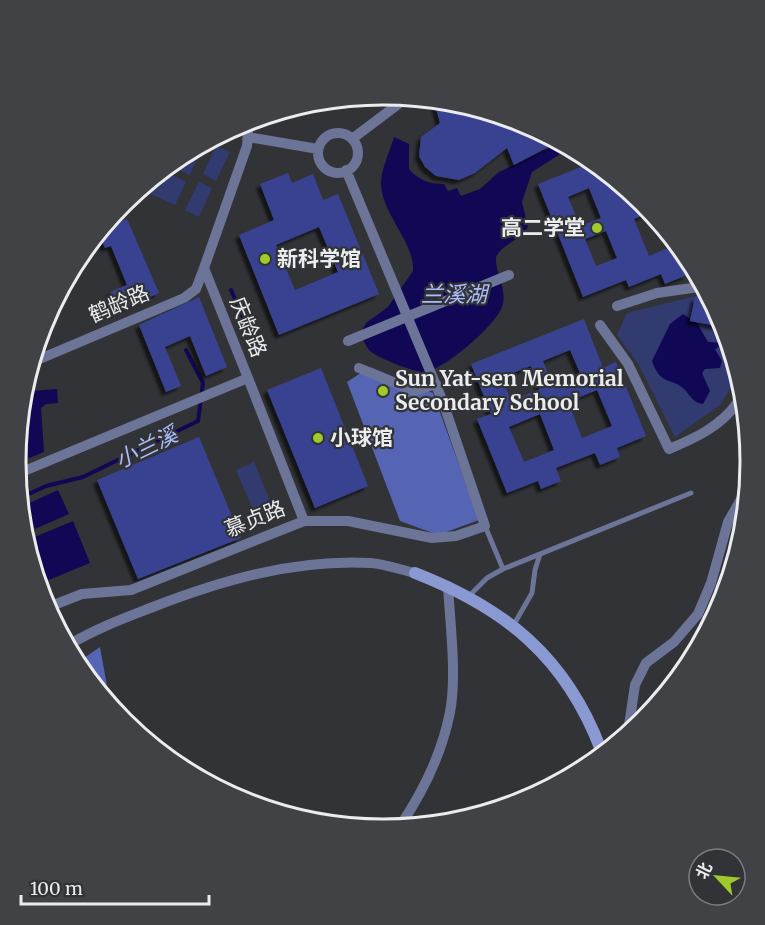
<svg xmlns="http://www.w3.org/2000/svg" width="765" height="925" font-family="Merriweather,'Noto Sans SC',serif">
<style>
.green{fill:#323b70}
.forest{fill:#5664b4}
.water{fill:#100854}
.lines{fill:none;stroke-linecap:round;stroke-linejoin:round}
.stream{stroke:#100854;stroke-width:4}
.building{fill:#394390;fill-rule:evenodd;filter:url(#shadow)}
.lane{stroke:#6c7498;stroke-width:5}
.street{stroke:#6c7498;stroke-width:10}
.secondary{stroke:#8b99d2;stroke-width:12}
.poi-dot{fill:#a0c92b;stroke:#323336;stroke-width:2}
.labels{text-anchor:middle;stroke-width:4.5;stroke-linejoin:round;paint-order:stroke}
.poi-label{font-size:21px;font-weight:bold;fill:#ebecee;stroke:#323336;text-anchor:start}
.street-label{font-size:21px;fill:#ebecee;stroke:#323336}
.water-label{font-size:22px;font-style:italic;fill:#adbcfd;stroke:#323336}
.rim{fill:none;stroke:#ebecee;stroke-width:3}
</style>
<defs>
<filter id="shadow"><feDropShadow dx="-4" dy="4" stdDeviation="1.5" flood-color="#0009"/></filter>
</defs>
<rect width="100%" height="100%" fill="#323336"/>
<path class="green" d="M216,146l14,6 -14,29 -13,-7z
M200,151l-10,24 -15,-7z
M168,173l18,9 -11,23 -33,-15z
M199,182l13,6 -13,29 -14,-7z
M704,294l18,28 12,61 -14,22 -45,32 -36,-72 -22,-30 10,-22z
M254,462l17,41 -18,7 -17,-40z"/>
<path class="forest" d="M370,367l63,26 46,127 -41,15 -38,-14 -53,-139z
M100,647l10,56 -29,-43z"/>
<path class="water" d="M394,137l15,7v25c9,11 21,15 35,15l4,7 9,-3 4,8 19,-7 19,-17 52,-25 -4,-8 18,12 -33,21 -10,30 6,25c-8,14 -25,16 -32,30 -1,17 12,32 6,50 -7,19 -57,62 -77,65 -9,1 -44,-13 -52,-19 -7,-4 -9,-13 -13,-19l6,-11 22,-16 25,-36c2,-29 -33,-59 -32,-89 1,-15 9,-31 13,-45z
M683,314l14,9 11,19 16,1 5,12 -3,2 -7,-10 -4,2 7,12 -2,7 -15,1 -3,4 8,18 -7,13c-10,-1 -12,-8 -19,-15 -12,-12 -23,-2 -32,-28l18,-37z
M57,389l1,14 -12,1 -5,4 3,44 -29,12 14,-73z
M58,490l11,24 -34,15 -10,-24z
M73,521l17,42 -51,21 -9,-45z"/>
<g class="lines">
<path class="stream" d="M231,290l23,52
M22,497l24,-11 37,-9 115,-56 5,-38 -17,-33"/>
</g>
<path class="building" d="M435,105l88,18 22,14 5,9 -36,19 -7,-17 -32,25 -16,7 -23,-4 -11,-9 -6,-11 2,-19 19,-14z
M586,165l36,24 7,17 14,-3 6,10 -15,6 15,37 23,-10 15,29 -22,9 -4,-10 -32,13 -3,-7 -43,17 -45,-113zM589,188l12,30 -21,8 -12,-29zM606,231l11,27 -21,8 -11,-27z
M288,173l4,10 21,-9 10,26 15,-6 41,100 -100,41 -40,-100 35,-15 -14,-36zM319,227l19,45 -43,18 -19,-45z
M117,211l5,10 5,-2 32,74 -41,18 -8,-19 17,-7 -16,-39 -6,2 -5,-11z
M199,297l28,70 -21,9 -16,-40 -25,11 16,39 -15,6 -27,-67z
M695,297l11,2 4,5 -2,6 7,1 8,16 -33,-6z
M584,319l19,49 13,-6 30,74 -29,12 3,9 -20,8 -5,-12 -39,15 5,13 -20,8 -3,-8 -31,12 -30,-74 14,-5 -20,-50zM570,350l10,23 -28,11 -9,-23zM531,366l9,23 -29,12 -9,-24zM597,390l15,36 -30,12 -14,-36zM540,414l14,36 -30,12 -15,-35z
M321,368l47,118 -53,22 -48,-118z
M199,437l42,101 -103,41 -41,-99z"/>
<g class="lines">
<path class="lane" d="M485,526l18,43
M469,596l18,-18 16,-9 188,-76
M513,626l19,-33 3,-23 5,-16"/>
<path class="street" d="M318 153a20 20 0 1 1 40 0a20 20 0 1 1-40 0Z
M248,137l70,12
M352,139l53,-40
M617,306l40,-13 42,-6
M600,325l28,39 41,85c27,-11 52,-23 69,-47
M348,341l161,-66
M35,361l149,-63 12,-9 8,-21
M359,368l55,23 22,-7
M248,378l56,143
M17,474l231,-96 -44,-110 43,-122 1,-14 -4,-10
M46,608l36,-14 49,-4 173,-69h44l84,17 24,-2 29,-10 -42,-124 -97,-232
M70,644c27,-16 55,-26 83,-37 70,-27 142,-48 218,-44 14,1 30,7 44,10
M628,732l7,-47 11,-22 28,-21 24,-28 13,-31 17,-61 16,-28
M400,826c23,-34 42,-73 50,-114 7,-36 0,-89 -2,-126"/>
<path class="secondary" d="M415,573c90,35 151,84 186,177"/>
</g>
<g class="poi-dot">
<circle cx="597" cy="228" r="6"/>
<circle cx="265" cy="259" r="6"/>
<circle cx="383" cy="391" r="6"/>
<circle cx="318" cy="438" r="6"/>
</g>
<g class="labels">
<g class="poi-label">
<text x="585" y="235" text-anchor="end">高二学堂</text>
<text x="277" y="266">新科学馆</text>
<text x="395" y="386">Sun Yat-sen Memorial<tspan x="395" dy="24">Secondary School</tspan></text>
<text x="330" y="445">小球馆</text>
</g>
<g class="street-label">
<text transform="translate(119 304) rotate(-23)" y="7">鹤龄路</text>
<text transform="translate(248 327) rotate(68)" y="7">庆龄路</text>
<text transform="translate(255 519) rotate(-22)" y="7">慕贞路</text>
</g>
<g class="water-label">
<text x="454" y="302">兰溪湖</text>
<text transform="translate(146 447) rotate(-26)" y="8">小兰溪</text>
</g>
</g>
<path d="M0 0H765V925H0ZM26 462a357 357 0 1 1 714 0a357 357 0 1 1-714 0Z" fill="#414245" fill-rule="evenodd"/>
<path class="rim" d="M26 462a357 357 0 1 1 714 0a357 357 0 1 1-714 0Z"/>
<g transform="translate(717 877) rotate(296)"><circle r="28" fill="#323336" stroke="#7c7d80" stroke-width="1.5"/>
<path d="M0-4.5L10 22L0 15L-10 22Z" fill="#a0c92b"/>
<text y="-9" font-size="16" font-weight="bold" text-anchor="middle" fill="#ebecee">北</text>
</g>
<path d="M21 895v9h188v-9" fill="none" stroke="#ebecee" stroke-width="3"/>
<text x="30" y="895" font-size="18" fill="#ebecee" stroke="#323336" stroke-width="4.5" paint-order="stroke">100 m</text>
</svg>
